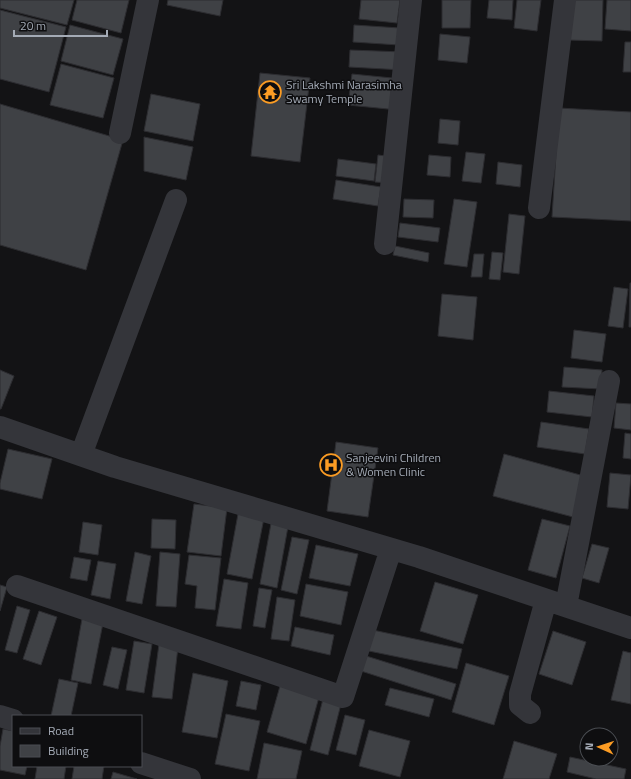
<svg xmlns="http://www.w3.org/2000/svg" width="631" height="779" font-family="'Titillium Web',sans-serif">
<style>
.building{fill:#3f4145;stroke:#2d2d31}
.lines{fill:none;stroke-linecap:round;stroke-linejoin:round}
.minor{stroke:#34353a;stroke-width:22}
.labels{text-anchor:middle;stroke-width:3;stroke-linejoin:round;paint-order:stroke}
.poi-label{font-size:12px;fill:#a4abb6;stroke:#0e0e10;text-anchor:start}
</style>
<rect width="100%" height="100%" fill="#131315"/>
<path class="building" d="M0,0h74l-7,25 -67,-17z
M77,0h52l-8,33 -49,-13z
M168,0h55l-3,16 -53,-11z
M361,0h39l-3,23 -38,-4z
M442,0h29l-1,28h-28z
M489,0h24l-1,20 -25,-2z
M517,0h24l-4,31 -23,-3z
M570,0h33l-1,41 -34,-1z
M607,0h24v31l-26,-2z
M0,10l66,17 -17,65 -49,-13z
M70,25l53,14 -10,36 -52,-14z
M354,25l46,3 -1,17 -46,-3z
M440,34l30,3 -3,26 -29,-3z
M625,42h6v30h-8z
M350,50l54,2 -1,18 -54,-3z
M61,64l53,14 -11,40 -53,-13z
M260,73l50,5 -10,84 -49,-6z
M352,74l50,5 -4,31 -50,-5z
M151,94l49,10 -7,37 -49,-10z
M0,104l123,36 -37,130 -86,-25z
M559,108l72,4v109l-79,-4z
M440,119l20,2 -2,24 -20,-2z
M144,137l49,10 -7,33 -42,-9z
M466,152l19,2 -4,29 -19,-2z
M378,155l15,2 -2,26 -16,-1z
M429,155l22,2 -1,20 -23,-2z
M338,159l38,5 -2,17 -38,-5z
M498,162l24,3 -2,22 -24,-3z
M336,180l45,7 -3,19 -45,-7z
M404,199l30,1 -1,18 -30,-1z
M454,199l23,3 -10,65 -23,-3z
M509,214l16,2 -6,58 -16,-2z
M400,223l40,5 -2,14 -40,-5z
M395,246l34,7 -1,9 -35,-7z
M492,252l11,1 -3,27 -11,-1z
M474,254h10l-2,23h-11z
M630,283h1v44h-2z
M614,287l14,2 -5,39 -15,-2z
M442,294l35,3 -4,43 -35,-4z
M574,330l32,4 -4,28 -31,-4z
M564,367l38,3 -1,19 -39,-2z
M0,370l14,6 -13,33h-1z
M549,391l45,5 -2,21 -45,-5z
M616,403l15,1v26l-17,-2z
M541,422l48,7 -4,25 -48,-7z
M625,433l6,1v25l-8,-1z
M336,442l42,6 -10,69 -41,-6z
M8,449l44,10 -10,40 -42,-10v-6z
M504,454l80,22 -11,41 -80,-21z
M610,473l21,2 -3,34 -21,-2z
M194,504l33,4 -6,48 -34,-4z
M238,514l26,4 -12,61 -25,-5z
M272,518l17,3 -12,67 -17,-4z
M152,519l24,1 -1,29 -24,-1z
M542,519l28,7 -14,52 -28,-8z
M83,522l19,3 -4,30 -19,-3z
M292,537l17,3 -12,54 -16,-4z
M592,544l17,4 -10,35 -17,-5z
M316,545l42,9 -8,32 -41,-8z
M135,552l16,4 -9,48 -16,-3z
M160,552l20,2 -4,53 -20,-1z
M189,555l32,3 -6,52 -20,-2 2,-22 -12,-2z
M74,557l17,3 -4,21 -17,-3z
M98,561l18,3 -6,35 -19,-4z
M224,579l24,4 -7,46 -25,-3z
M435,582l43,13 -15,49 -43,-13z
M306,584l42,8 -7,33 -41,-9z
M0,585l7,2 -7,24z
M259,588l13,2 -7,38 -12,-2z
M277,597l18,3 -6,41 -18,-2z
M17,606l13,4 -13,43 -12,-3z
M39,611l18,6 -16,48 -18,-6z
M82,619l21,4 -12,61 -20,-4z
M295,627l39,8 -4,20 -39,-9z
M368,629l94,20 -5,20 -93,-19z
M553,631l33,11 -14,43 -33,-11z
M134,641l18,3 -8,49 -18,-3z
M159,644l19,3 -6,52 -20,-2z
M112,647l15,3 -9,39 -15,-4z
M623,651l8,2v51l-20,-4z
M363,655l93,29 -5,16 -93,-30z
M466,663l43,13 -15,49 -42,-13z
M193,673l35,8 -11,57 -35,-6z
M59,679l19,4 -7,33h-20z
M241,681l20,4 -5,25 -20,-4z
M280,686l39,11 -13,47 -39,-12z
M390,688l44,11 -5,18 -44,-12z
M323,699l18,5 -13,51 -18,-5z
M226,714l34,7 -11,50 -34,-7z
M345,715l20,5 -9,35 -20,-5z
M3,729l10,2v35h14l-2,9 -25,-5v-24z
M369,730l41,11 -10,36 -41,-11z
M514,741l43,13 -8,25h-46z
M264,743l38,8 -6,28h-39z
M570,757l56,12 -2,10h-28l-29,-7z
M37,766h29l-2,13h-29z
M74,766h30l-2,13h-30z
M113,772l24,7h-26z"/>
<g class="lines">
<path class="minor" d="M120,133l28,-133
M539,208l26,-208
M385,244l26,-244
M0,427l115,40 304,90 212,71
M81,455l95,-255
M17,586l326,111 48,-148
M566,606l43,-225
M530,713l-10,-8v-11l26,-94
M0,716l13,4
M141,763l49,16"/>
</g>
<defs>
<g id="temple-ring" transform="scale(1.15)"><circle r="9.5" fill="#0e0e10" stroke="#fb9c24" stroke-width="1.5"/><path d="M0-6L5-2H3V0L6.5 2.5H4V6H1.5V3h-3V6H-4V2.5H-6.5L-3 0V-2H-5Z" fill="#fb9c24"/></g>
<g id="hospital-ring" transform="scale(1.15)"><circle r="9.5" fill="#0e0e10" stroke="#fb9c24" stroke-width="1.5"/><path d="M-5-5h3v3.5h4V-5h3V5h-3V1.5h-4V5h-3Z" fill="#fb9c24"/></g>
</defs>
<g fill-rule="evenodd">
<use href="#temple-ring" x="270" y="92"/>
<use href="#hospital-ring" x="331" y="465"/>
</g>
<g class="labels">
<g class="poi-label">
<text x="286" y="89">Sri Lakshmi Narasimha<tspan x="286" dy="14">Swamy Temple</tspan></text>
<text x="346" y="462">Sanjeevini Children<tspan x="346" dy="14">&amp; Women Clinic</tspan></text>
</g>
</g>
<rect x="12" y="715" width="130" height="52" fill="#0e0e10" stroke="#4a4d52"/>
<rect x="20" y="728" width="20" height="6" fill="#34353a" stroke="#4a4d52"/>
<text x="48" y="735" font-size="12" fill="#a4abb6">Road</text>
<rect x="20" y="745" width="20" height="12" fill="#3f4145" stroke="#4a4d52"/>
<text x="48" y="755" font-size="12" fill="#a4abb6">Building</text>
<g transform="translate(599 747) rotate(273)"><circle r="19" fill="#0e0e10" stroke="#4a4d52"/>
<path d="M0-3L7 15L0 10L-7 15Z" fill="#fb9c24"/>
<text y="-6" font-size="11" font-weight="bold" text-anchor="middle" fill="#a4abb6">N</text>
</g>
<path d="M14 30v6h93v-6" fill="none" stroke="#a4abb6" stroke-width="2"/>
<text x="20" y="30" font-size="12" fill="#a4abb6" stroke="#0e0e10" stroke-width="3" paint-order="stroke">20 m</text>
</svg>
